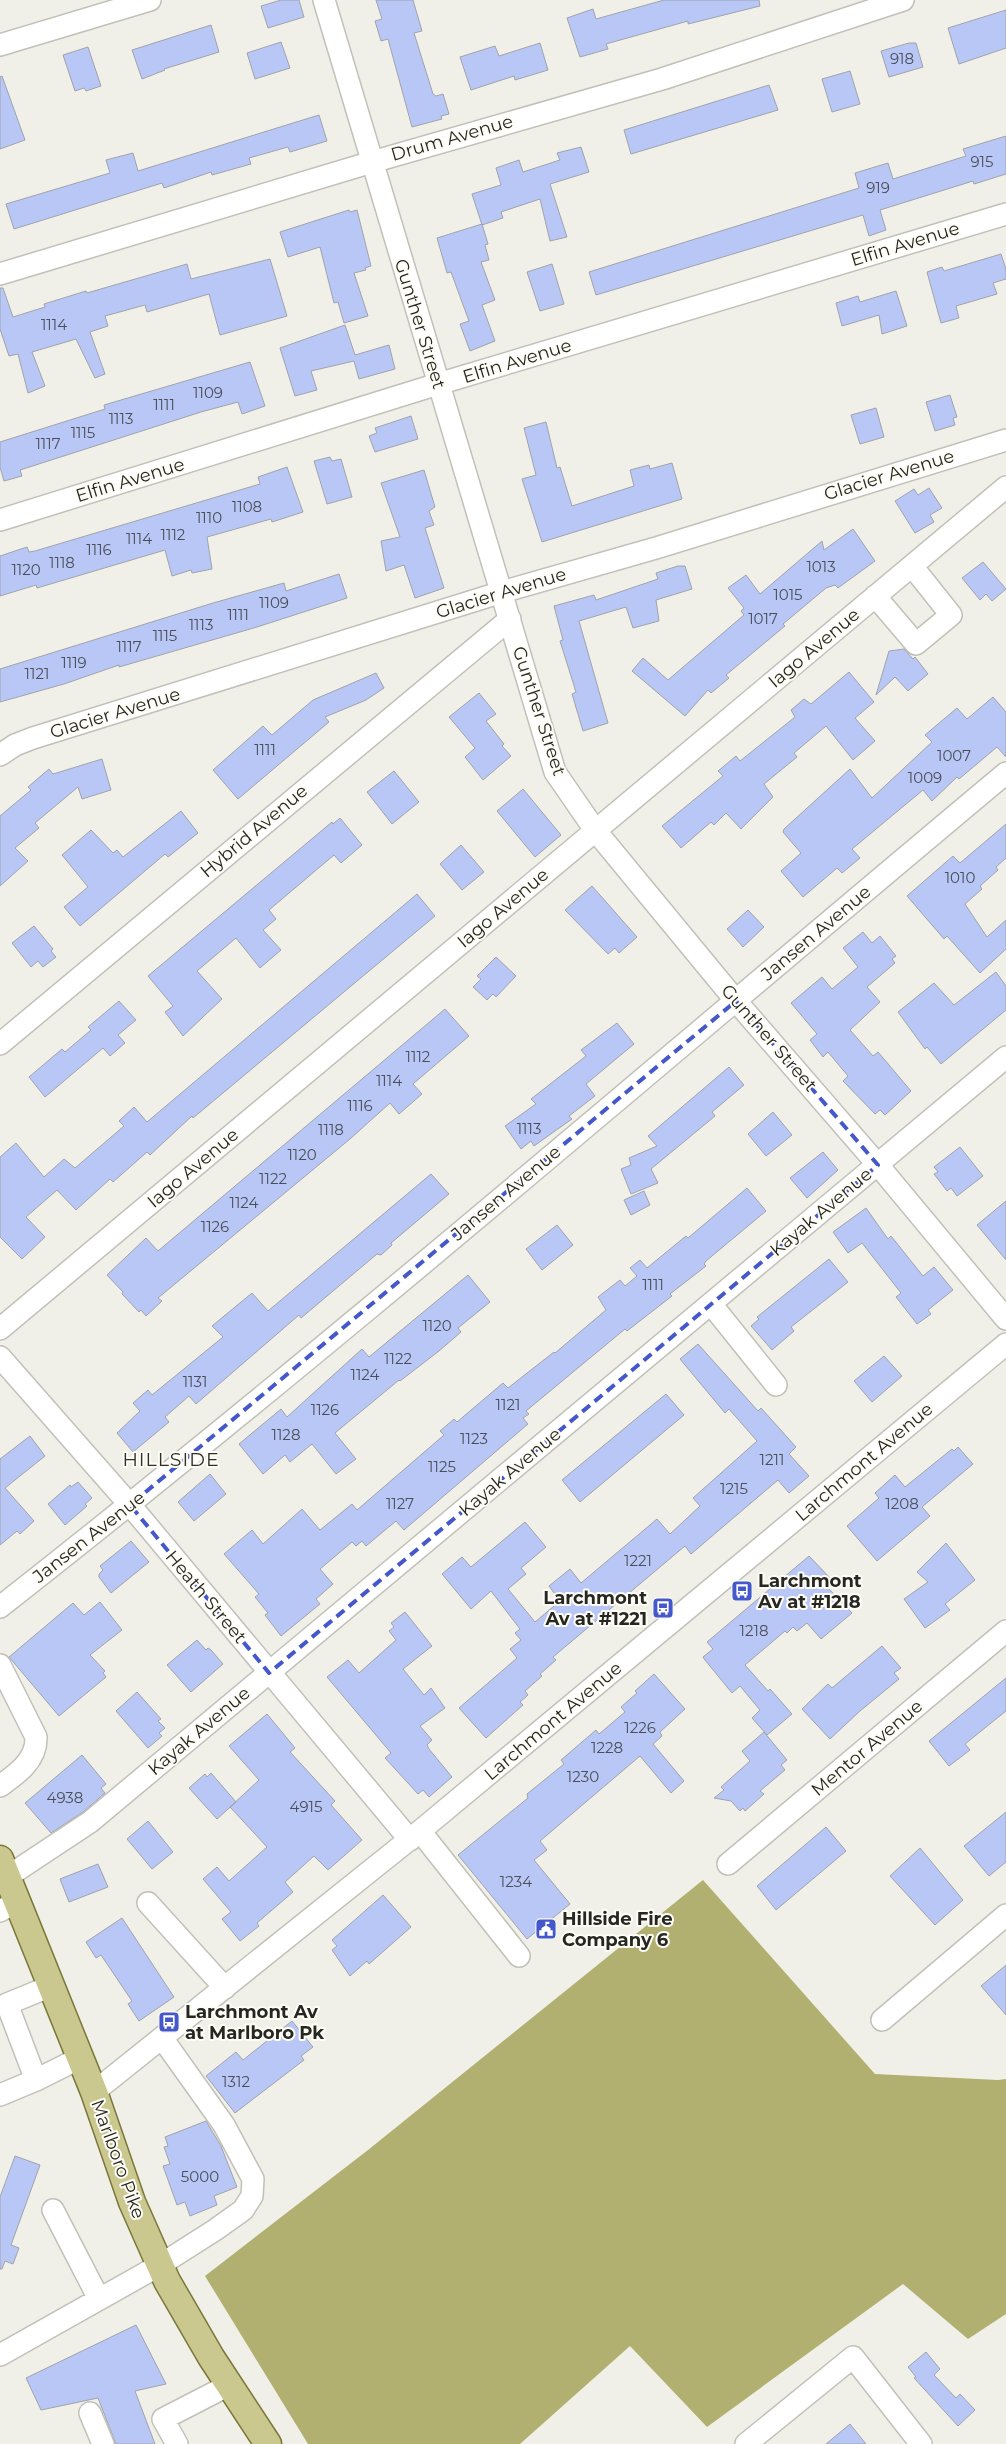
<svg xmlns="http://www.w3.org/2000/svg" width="1006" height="2444" font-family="Montserrat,sans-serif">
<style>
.forest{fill:#b1b071}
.building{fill:#b9c7f6;stroke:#a0a3aa}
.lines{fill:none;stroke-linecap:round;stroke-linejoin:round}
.minor-casing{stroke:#c1c1b9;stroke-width:24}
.major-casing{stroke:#7a7739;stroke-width:29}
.minor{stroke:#fff;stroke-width:21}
.major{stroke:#cac88f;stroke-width:26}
.marked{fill:none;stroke:#4457cb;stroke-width:4;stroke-dasharray:10 6;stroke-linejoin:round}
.labels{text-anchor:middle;stroke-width:4;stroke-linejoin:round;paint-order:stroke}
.number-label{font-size:15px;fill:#4b4e58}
.street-label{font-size:18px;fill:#262623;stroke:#fdfdf5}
.poi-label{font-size:18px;font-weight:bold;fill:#262623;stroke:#fdfdf5;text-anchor:start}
.neighbourhood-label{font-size:19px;letter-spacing:1px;fill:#2f2f28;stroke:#fdfdf5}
</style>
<rect width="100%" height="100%" fill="#f0f0e8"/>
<path class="forest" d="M703,1880l172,194 123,6 8,-1v235l-38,25 -65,-55 -196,143 -77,-81 -110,98h-212l-103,-168 163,-126z"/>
<path class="building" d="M281,0h18l5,17 -36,11 -7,-22z
M376,0h37l9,31 -8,2 19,61 3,2 7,-2 6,20 -8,2 1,3 -30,8 -24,-88 -7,2 -6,-20 7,-2z
M664,0h95l1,6 -72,18v-3l-82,23 2,5 -28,8 -13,-39 26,-9 3,10z
M1006,10v38l-47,16 -11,-36z
M211,25l8,27 -55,17 1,1 -23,9 -10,-29z
M281,42l9,26 -35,11 -8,-26z
M540,43l8,27 -33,10 -1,-4 -43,14 -11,-33 35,-11 4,10z
M909,43h7l7,24 -34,10 -8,-26z
M88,47l13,39 -15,5 -2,-3 -9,3 -12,-36z
M850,71l10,33 -28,8 -10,-33z
M2,76l23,64 -25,9v-72z
M769,85l9,25 -147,44 -7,-24z
M319,115l8,26 -37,11 -2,-5 -39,11 2,6 -39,11 -1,-3 -47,16 -2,-5 -148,46 -8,-25 104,-31 -4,-13 27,-7 5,18z
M1006,136v38l-32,10 -1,-3 -93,29 6,20 -17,6 -6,-21 -267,80 -7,-23 270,-84 -4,-15 33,-10 5,16 73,-23 -3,-7z
M581,147l8,25 -39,12 17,53 -17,4 -10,-42 -39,13 2,6 -21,7 -10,-31 29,-9 -5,-17 23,-8 4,12 37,-12 -3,-7z
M349,210l1,2 7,-2 14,56 -6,2 1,2 -12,3 14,43 -24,7 -6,-21 -4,1 -14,-56 -32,10 -8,-25z
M482,224l6,20 -3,1 4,15 -8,2 14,38 -13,5 13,36 -25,10 -10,-27 9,-3 -18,-49 -4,1 -10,-35z
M1001,254l5,15v10l-13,4 4,11 -41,12 3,12 -18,5 -14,-51 15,-5 2,4z
M270,259l17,57 -67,19 -11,-41 -62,18 -2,-7 -40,11 3,10 -18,6 15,42 -10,4 -19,-39 -44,13 13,34 -17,7 -10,-39 -9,2 -9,-27v-41h3l10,29 32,-10 -1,-3 42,-13 1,2 100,-29 4,15z
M552,264l12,40 -24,7 -13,-39z
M896,291l11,35 -25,8 -3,-19 -37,11 -6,-23 22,-7 2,6z
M345,325l10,30 34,-10 6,24 -36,10 -5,-18 -43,10 6,19 -22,6 -15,-48z
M250,362l15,44 -23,8 -4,-12 -37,10 -181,58 2,6 -18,5 -4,-14v-25l105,-33 -1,-4z
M950,395l7,22 -4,1 2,7 -20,6 -9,-29z
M876,408l8,29 -24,7 -9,-29z
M411,416l7,23 -43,13 -6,-16 8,-3 -2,-5z
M546,422l11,46 3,-1 12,39 62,-20 -4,-16 19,-5 1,4 22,-6 10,36 -140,43 -20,-63 14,-4 -12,-47z
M330,457l2,4 9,-2 11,38 -25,7 -13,-43z
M287,467l16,45 -31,10 -1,-3 -64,18 5,32 -20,4 -1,-3 -19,6 -7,-26 -128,38 -1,-3 -36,11v-40l27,-9 2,5 6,-1 225,-67 -2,-7z
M424,470l11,37 -6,4 5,14 -9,3 19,60 -29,10 -11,-33 -18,6 -5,-30 19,-4 -19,-54z
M929,488l13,20 -12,7 4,7 -19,11 -20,-32 19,-12 4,6z
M853,529l22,32 -37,27 -3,-3 -9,3 -43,36 2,2 -59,49 3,3 -18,15 -3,-3 -23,26 -53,-45 11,-13 25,22 76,-65 -3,-4 3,-3 -16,-20 18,-13 14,19 62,-53 2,9z
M983,562l23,27 -14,12 -6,-7 -6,6 -18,-22z
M678,566h7l7,23 -36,11 3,21 -26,7 -7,-21 -47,14 29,102 -25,8 -11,-37 4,-2 -16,-51 3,-1 -9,-34 40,-11 2,5 62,-21 -2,-6z
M339,574l8,24 -90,29 -138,40v-2l-55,19 -64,18v-33l213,-66 71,-20 2,8z
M904,649l9,10 2,-2 13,17 -20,17 -13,-14 -19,18 13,-44z
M849,672l25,30 -19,16 20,23 -22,19 -27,-34 -32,27 3,4 -33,27 9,13 -32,32 -15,-16 -12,12 -3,-3 -30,26 -19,-22 61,-50 -5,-5 18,-15 4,5 55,-44 -4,-7 13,-11 7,5z
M376,673l8,15 -18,12 -41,17 4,5 -91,77 -25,-29 50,-44 9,9 41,-35z
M479,693l17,21 -10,7 18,23 -2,2 9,10 -28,24 -18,-23 10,-9 -26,-31z
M993,697l13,15v45l-9,-10 -38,32 -2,-2 -25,24 -9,-11 -71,59 8,9 -18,15 -5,-5 -34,29 -22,-26 20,-18 -18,-21 1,-3 66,-60 22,29 60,-56 -7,-7 32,-27 10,11z
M102,759l9,31 -29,9 -4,-12 -43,36 4,5 -24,20 13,13 -28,25v-70l31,-26 -3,-3 21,-18 4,5z
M394,771l25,31 -27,22 -25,-32z
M523,789l38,46 -26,22 -38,-46z
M181,811l17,22 -30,24 -3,-3 -85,72 -16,-19 24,-20 -26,-32 29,-25 22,23 4,-3 6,7z
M340,818l22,27 -21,18 -7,-8 -65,55 7,9 -13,11 18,20 -21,18 -24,-30 -39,33 25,28 -39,37 -18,-24 8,-6 -25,-30 184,-154 1,2z
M1006,824v34l-10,9 2,3 -18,16 2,3 -17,15 22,33 19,-17v29l-26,24 -33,-37 -3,3 -37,-43 46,-40 7,7z
M461,845l23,27 -22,18 -22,-26z
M592,886l45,51 -18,16 -4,-5 -7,6 -43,-44z
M417,894l18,22 -242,202 -1,-2 -42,39 -3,-3 -34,30 -3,-3 -34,31 -19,-20 -31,27 19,20 -23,22 -22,-22v-80l16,-14 28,34 20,-18 11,9 49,-42 -5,-5 15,-14 13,15z
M748,910l16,17 -21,20 -16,-18z
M34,926l19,23 -2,2 5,6 -13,10 -5,-6 -7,6 -19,-24z
M863,932l9,11 8,-7 16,20 -4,3 3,4 -28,24 13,15 -30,28 23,26 5,-4 33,39 -26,24 -5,-5 -5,4 -32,-33 5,-5 -20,-24 -5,5 -13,-17 7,-6 -26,-31 31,-26 10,12 26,-22 -15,-19z
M496,957l20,19 -20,21 -3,-3 -6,6 -14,-13 8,-8 -4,-3z
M996,972l10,14v24l-65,54 -14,-17 -2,2 -27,-37 36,-29 20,22z
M119,1001l17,19 -18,15 7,8 -15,13 -7,-8 -58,49 -16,-20 33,-28 3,3 26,-22 -3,-3z
M445,1009l24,27 -56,48 9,10 -23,20 -9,-11 -40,36 -192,159 4,3 -16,15 -5,-6 -2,2 -17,-18 1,-2 -16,-17 39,-37 12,13z
M617,1023l17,21 -48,40 9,12 -26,20 3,3 -17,12 -21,15 -3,-5 -10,8 -16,-23 31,-22 -5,-5 55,-43 -5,-6z
M729,1067l15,18 -32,27 3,4 -64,53 7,14 -27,11 -10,-25 10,-4 -2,-7 28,-12 -9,-10z
M773,1112l19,23 -26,21 -18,-22z
M960,1147l23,29 -26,20 -6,-8 -4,3 -13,-17 4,-2 -4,-5z
M823,1152l15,18 -31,28 -17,-20z
M431,1174l18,20 -58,49 1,2 -11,10 -4,-1 -76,64 -2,-3 -103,89 -7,-8 -24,21 4,5 -36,30 -16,-19 23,-22 -7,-8 15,-13 4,5 71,-58 -11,-11 40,-33 16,18z
M747,1188l19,23 -60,50 -2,3 2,2 -36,28 2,2 -45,35 -2,-2 -99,82 3,3 -6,4 5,6 -124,106 -8,-9 -30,25 -4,-5 -6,5 -4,-4 -32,27 13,15 -17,15 4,5 -39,32 -16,-21 3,-2 -13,-16 4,-3 -35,-40 28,-24 11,14 39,-35 18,21 32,-26 5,6 87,-75 -4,-4 14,-12 3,3 46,-39 5,5 46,-36 1,1 51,-43 -8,-13 22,-17 5,6 12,-10 -7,-8 10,-8 7,8 39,-32 2,2z
M644,1191l6,14 -19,10 -7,-15z
M1006,1201v59l-29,-35z
M866,1208l22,31 3,-3 32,40 11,-9 19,23 -25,20 3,4 -14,10 -21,-27 5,-4 -39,-50 -14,10 -15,-21z
M557,1225l16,20 -31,25 -16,-21z
M829,1259l19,23 -57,45 3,4 -22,19 -21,-24 8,-7 -2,-2z
M468,1275l22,27 -32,26 3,4 -22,19 -39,30 -1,-1 -64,53 21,26 -20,15 -24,-30 -22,18 -5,-7 -22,19 -24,-30 42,-35 6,8 75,-68 7,8z
M698,1344l60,67 3,-3 35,39 -7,7 20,22 -20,17 -11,-13 -87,74 -6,-8 -132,111 3,3 -16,14 2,2 -17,15 3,4 -8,7 3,3 -37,33 -27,-30 58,-50 -7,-9 11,-9 -6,-7 5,-4 -29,-38 -20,18 -29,-35 20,-17 9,10 54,-45 21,25 -25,21 5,6 -18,15 27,33 25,-21 -11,-15 21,-17 11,14 76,-64 13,15 30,-28 -7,-8 64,-57 -28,-32 -4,4 -45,-54z
M884,1356l18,20 -30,26 -18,-21z
M666,1394l18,21 -104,87 -18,-22z
M30,1436l15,20 -40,32 29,33 -14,13 -3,-3 -17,14v-86z
M958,1447l15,17 -51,43 8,9 -53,45 -30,-35 32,-28 -4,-5 20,-18 10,12 47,-38 2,2z
M210,1474l16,20 -32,27 -16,-19z
M78,1482l14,16 -7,6 2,2 -22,19 -17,-21 22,-19 1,2z
M131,1541l18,21 -38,31 -12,-16v-3l4,-4 -3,-4z
M946,1543l29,37 -30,24 5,6 -25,18 -21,-29 24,-17 -11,-10z
M809,1556l22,23 2,5 -5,4 24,25 -31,26 -14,-16 -10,8 -4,-4 -6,6 -2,-2 -40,34 23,26 2,-2 22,25 -25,21 -15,-17 8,-8 -20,-24 -8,7 -27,-33 -2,-3 10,-8 -6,-7z
M100,1602l22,28 -32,25 15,16 -2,2 3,4 -47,39 -50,-59 64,-54 11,12z
M405,1612l27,34 -29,23 21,26 7,-7 14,20 -25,18 12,14 -5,5 2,4 23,28 -23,20 -6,-7 -5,4 -33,-36 6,-5 -64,-76 21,-17 11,13 37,-33 -7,-9 5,-4 -3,-4z
M197,1640l9,10 2,-2 3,2 12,14 -32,28 -24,-27z
M882,1646l19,22 -7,5 5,6 -39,32 -30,28 -28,-30 26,-25 4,4z
M654,1674l31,35 -25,23 2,4 -9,8 31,37 -13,12 -31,-37 -100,85 7,9 -13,10 36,44 -43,35 -69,-84 70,-57 -1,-4 37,-30 -3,-4 35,-30 3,4 26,-22 -4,-5 16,-14 -2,-2z
M1006,1678v33l-41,33 5,6 -21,16 -20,-25z
M137,1692l24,27 -3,2 7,7 -6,5 3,3 -14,12 -32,-37z
M267,1714l28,34 -5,4 45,49 -4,4 31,35 -34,30 -14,-14 -29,26 8,10 -36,31 2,3 -19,15 -18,-22 9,-7 -28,-33 14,-12 12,14 38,-34 -37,-40 29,-27 -30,-34z
M764,1732l23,28 -6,5 4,5 -25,21 4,3 -19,17 -2,-3 -3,3 -9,-10 -17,-3 10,-8 -3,-3 29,-26 -8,-10z
M82,1755l24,29 -5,4 4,5 -22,19 -32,21 -26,-30z
M211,1773l25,29 -19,17 -28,-31 16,-14 2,3z
M1006,1812v50l-17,14 -25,-30z
M148,1821l25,31 -21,17 -25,-30z
M826,1827l20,24 -70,59 -19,-24z
M920,1848l43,52 -28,25 -45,-49z
M98,1864l10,23 -39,15 -9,-23z
M383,1895l28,32 -42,37 -2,-3 -17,15 -18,-26 5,-4 -5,-6z
M122,1918l52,79 -35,24 -11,-17 4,-3 -31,-46 -5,3 -10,-16z
M1006,1965v50l-25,-29z
M292,2021l21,26 -12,9 3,4 -69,53 -29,-37 30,-24 7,8z
M206,2121l15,25 16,41 -23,9 3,9 -27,11 -5,-14 -8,3 -14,-39 7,-2 -6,-17 4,-1 -3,-9z
M15,2156l25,9 -29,80 8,3 -6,16 -8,-3 -3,8h-2v-72z
M136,2325l30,59 -31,7 20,53h-39l-18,-46 -57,12 -15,-32z
M926,2352l14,17 -6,6 22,23 4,-4 15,16 -17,16 -44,-48 2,-1 -8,-10z
M850,2424l16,20h-40z"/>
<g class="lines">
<g class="minor-casing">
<path id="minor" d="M324,0l231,772 40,58 141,171 142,164 128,154
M0,45l150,-45
M0,274l372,-112 290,-83 241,-79
M0,520l438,-136 568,-170
M875,596l41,48 35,-29 -39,-49
M0,755l15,-10 18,-7 469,-146 154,-44 350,-108
M0,1044l510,-425
M711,1304l65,81
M0,1329l1006,-842
M0,1357l130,148 280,335
M0,1607c343,-269 672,-555 1006,-834
M0,1665l36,72c1,23 -19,37 -36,49
M420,1831l99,125
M728,1864l278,-233
M7,1877l83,-55 916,-765
M148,1903l77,85
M0,1911l17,-9
M51,1986l-44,18 29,76 44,-22
M882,2020l124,-105
M94,2092l326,-261 586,-487
M0,2095l36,-15
M53,2210l46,89
M0,2355l160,-90 55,-35 28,-20 9,-14 1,-17 -29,-54 -62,-87
M90,2413l13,31
M177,2444l-14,-25 66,-34
M746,2444l107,-87 68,87"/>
</g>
<g class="major-casing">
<path id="major" d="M0,1859l94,233 38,110 35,79 44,76 57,87"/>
</g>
<use href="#minor" class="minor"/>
<use href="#major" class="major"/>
</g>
<path class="marked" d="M736,1001l142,164 -609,508 -139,-168z"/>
<defs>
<g id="bus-square" transform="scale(1.125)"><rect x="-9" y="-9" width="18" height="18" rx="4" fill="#4457cb" stroke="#fdfdf5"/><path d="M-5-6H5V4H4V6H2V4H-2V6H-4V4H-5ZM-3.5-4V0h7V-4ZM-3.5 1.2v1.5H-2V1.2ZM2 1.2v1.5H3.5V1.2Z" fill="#fff"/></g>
<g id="civic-square" transform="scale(1.125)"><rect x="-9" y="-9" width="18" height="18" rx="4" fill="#4457cb" stroke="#fdfdf5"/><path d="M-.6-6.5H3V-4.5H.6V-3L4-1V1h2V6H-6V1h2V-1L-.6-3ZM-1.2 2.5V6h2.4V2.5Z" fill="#fff"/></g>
</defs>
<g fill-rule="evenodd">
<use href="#bus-square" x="742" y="1591"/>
<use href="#bus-square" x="663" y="1608"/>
<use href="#civic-square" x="546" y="1929"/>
<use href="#bus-square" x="169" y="2022"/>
</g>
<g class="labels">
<g class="number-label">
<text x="902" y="64">918</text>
<text x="982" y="167">915</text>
<text x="878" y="193">919</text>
<text x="54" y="330">1114</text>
<text x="208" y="398">1109</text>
<text x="164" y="410">1111</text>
<text x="121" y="424">1113</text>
<text x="83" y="438">1115</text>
<text x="48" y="449">1117</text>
<text x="247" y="512">1108</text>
<text x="209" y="523">1110</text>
<text x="173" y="540">1112</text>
<text x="139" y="544">1114</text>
<text x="99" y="555">1116</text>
<text x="62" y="568">1118</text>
<text x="821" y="572">1013</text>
<text x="26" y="575">1120</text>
<text x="788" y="600">1015</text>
<text x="274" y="608">1109</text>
<text x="238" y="620">1111</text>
<text x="763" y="624">1017</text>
<text x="201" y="630">1113</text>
<text x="165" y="641">1115</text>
<text x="129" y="652">1117</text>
<text x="74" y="668">1119</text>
<text x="37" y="679">1121</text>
<text x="265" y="755">1111</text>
<text x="954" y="761">1007</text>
<text x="925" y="783">1009</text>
<text x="960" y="883">1010</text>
<text x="418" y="1062">1112</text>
<text x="389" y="1086">1114</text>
<text x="360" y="1111">1116</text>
<text x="529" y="1134">1113</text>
<text x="331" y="1135">1118</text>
<text x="302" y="1160">1120</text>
<text x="273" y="1184">1122</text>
<text x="244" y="1208">1124</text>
<text x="215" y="1232">1126</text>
<text x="653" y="1290">1111</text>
<text x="437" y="1331">1120</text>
<text x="398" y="1364">1122</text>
<text x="365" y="1380">1124</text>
<text x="195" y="1387">1131</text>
<text x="508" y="1410">1121</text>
<text x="325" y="1415">1126</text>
<text x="286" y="1440">1128</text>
<text x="474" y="1444">1123</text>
<text x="772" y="1465">1211</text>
<text x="442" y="1472">1125</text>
<text x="734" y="1494">1215</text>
<text x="400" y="1509">1127</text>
<text x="902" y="1509">1208</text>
<text x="638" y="1566">1221</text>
<text x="754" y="1636">1218</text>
<text x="640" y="1733">1226</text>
<text x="607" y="1753">1228</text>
<text x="583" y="1782">1230</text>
<text x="65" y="1803">4938</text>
<text x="306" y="1812">4915</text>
<text x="516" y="1887">1234</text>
<text x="236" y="2087">1312</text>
<text x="200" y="2182">5000</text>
</g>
<g class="street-label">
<text transform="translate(452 138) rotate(-16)" y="6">Drum Avenue</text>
<text transform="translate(905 244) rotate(-17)" y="6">Elfin Avenue</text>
<text transform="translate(420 324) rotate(73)" y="6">Gunther Street</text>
<text transform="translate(517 361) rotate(-17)" y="6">Elfin Avenue</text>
<text transform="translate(889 475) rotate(-17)" y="6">Glacier Avenue</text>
<text transform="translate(130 480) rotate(-17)" y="6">Elfin Avenue</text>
<text transform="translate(501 593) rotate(-17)" y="6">Glacier Avenue</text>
<text transform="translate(814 648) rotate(-40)" y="6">Iago Avenue</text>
<text transform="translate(539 711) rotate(72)" y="6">Gunther Street</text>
<text transform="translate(115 713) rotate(-17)" y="6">Glacier Avenue</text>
<text transform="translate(254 831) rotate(-40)" y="6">Hybrid Avenue</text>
<text transform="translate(503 908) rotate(-40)" y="6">Iago Avenue</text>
<text transform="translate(816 933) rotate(-40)" y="6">Jansen Avenue</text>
<text transform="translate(769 1038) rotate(49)" y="6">Gunther Street</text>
<text transform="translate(193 1168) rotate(-40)" y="6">Iago Avenue</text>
<text transform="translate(506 1193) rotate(-40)" y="6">Jansen Avenue</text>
<text transform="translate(821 1212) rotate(-40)" y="6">Kayak Avenue</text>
<text transform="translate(864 1462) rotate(-40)" y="6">Larchmont Avenue</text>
<text transform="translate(510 1472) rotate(-40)" y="6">Kayak Avenue</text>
<text transform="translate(89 1537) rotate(-38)" y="6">Jansen Avenue</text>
<text transform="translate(206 1597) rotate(50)" y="6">Heath Street</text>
<text transform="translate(553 1721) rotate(-40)" y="6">Larchmont Avenue</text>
<text transform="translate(199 1731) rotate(-40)" y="6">Kayak Avenue</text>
<text transform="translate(867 1748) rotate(-40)" y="6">Mentor Avenue</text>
<text transform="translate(118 2159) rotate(70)" y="6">Marlboro Pike</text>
</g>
<g class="poi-label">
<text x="758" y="1587">Larchmont<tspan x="758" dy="21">Av at #1218</tspan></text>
<text x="647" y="1604" text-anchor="end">Larchmont<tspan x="647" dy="21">Av at #1221</tspan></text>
<text x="562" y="1925">Hillside Fire<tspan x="562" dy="21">Company 6</tspan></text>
<text x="185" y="2018">Larchmont Av<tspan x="185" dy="21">at Marlboro Pk</tspan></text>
</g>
<g class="neighbourhood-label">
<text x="171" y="1466">HILLSIDE</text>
</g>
</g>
</svg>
